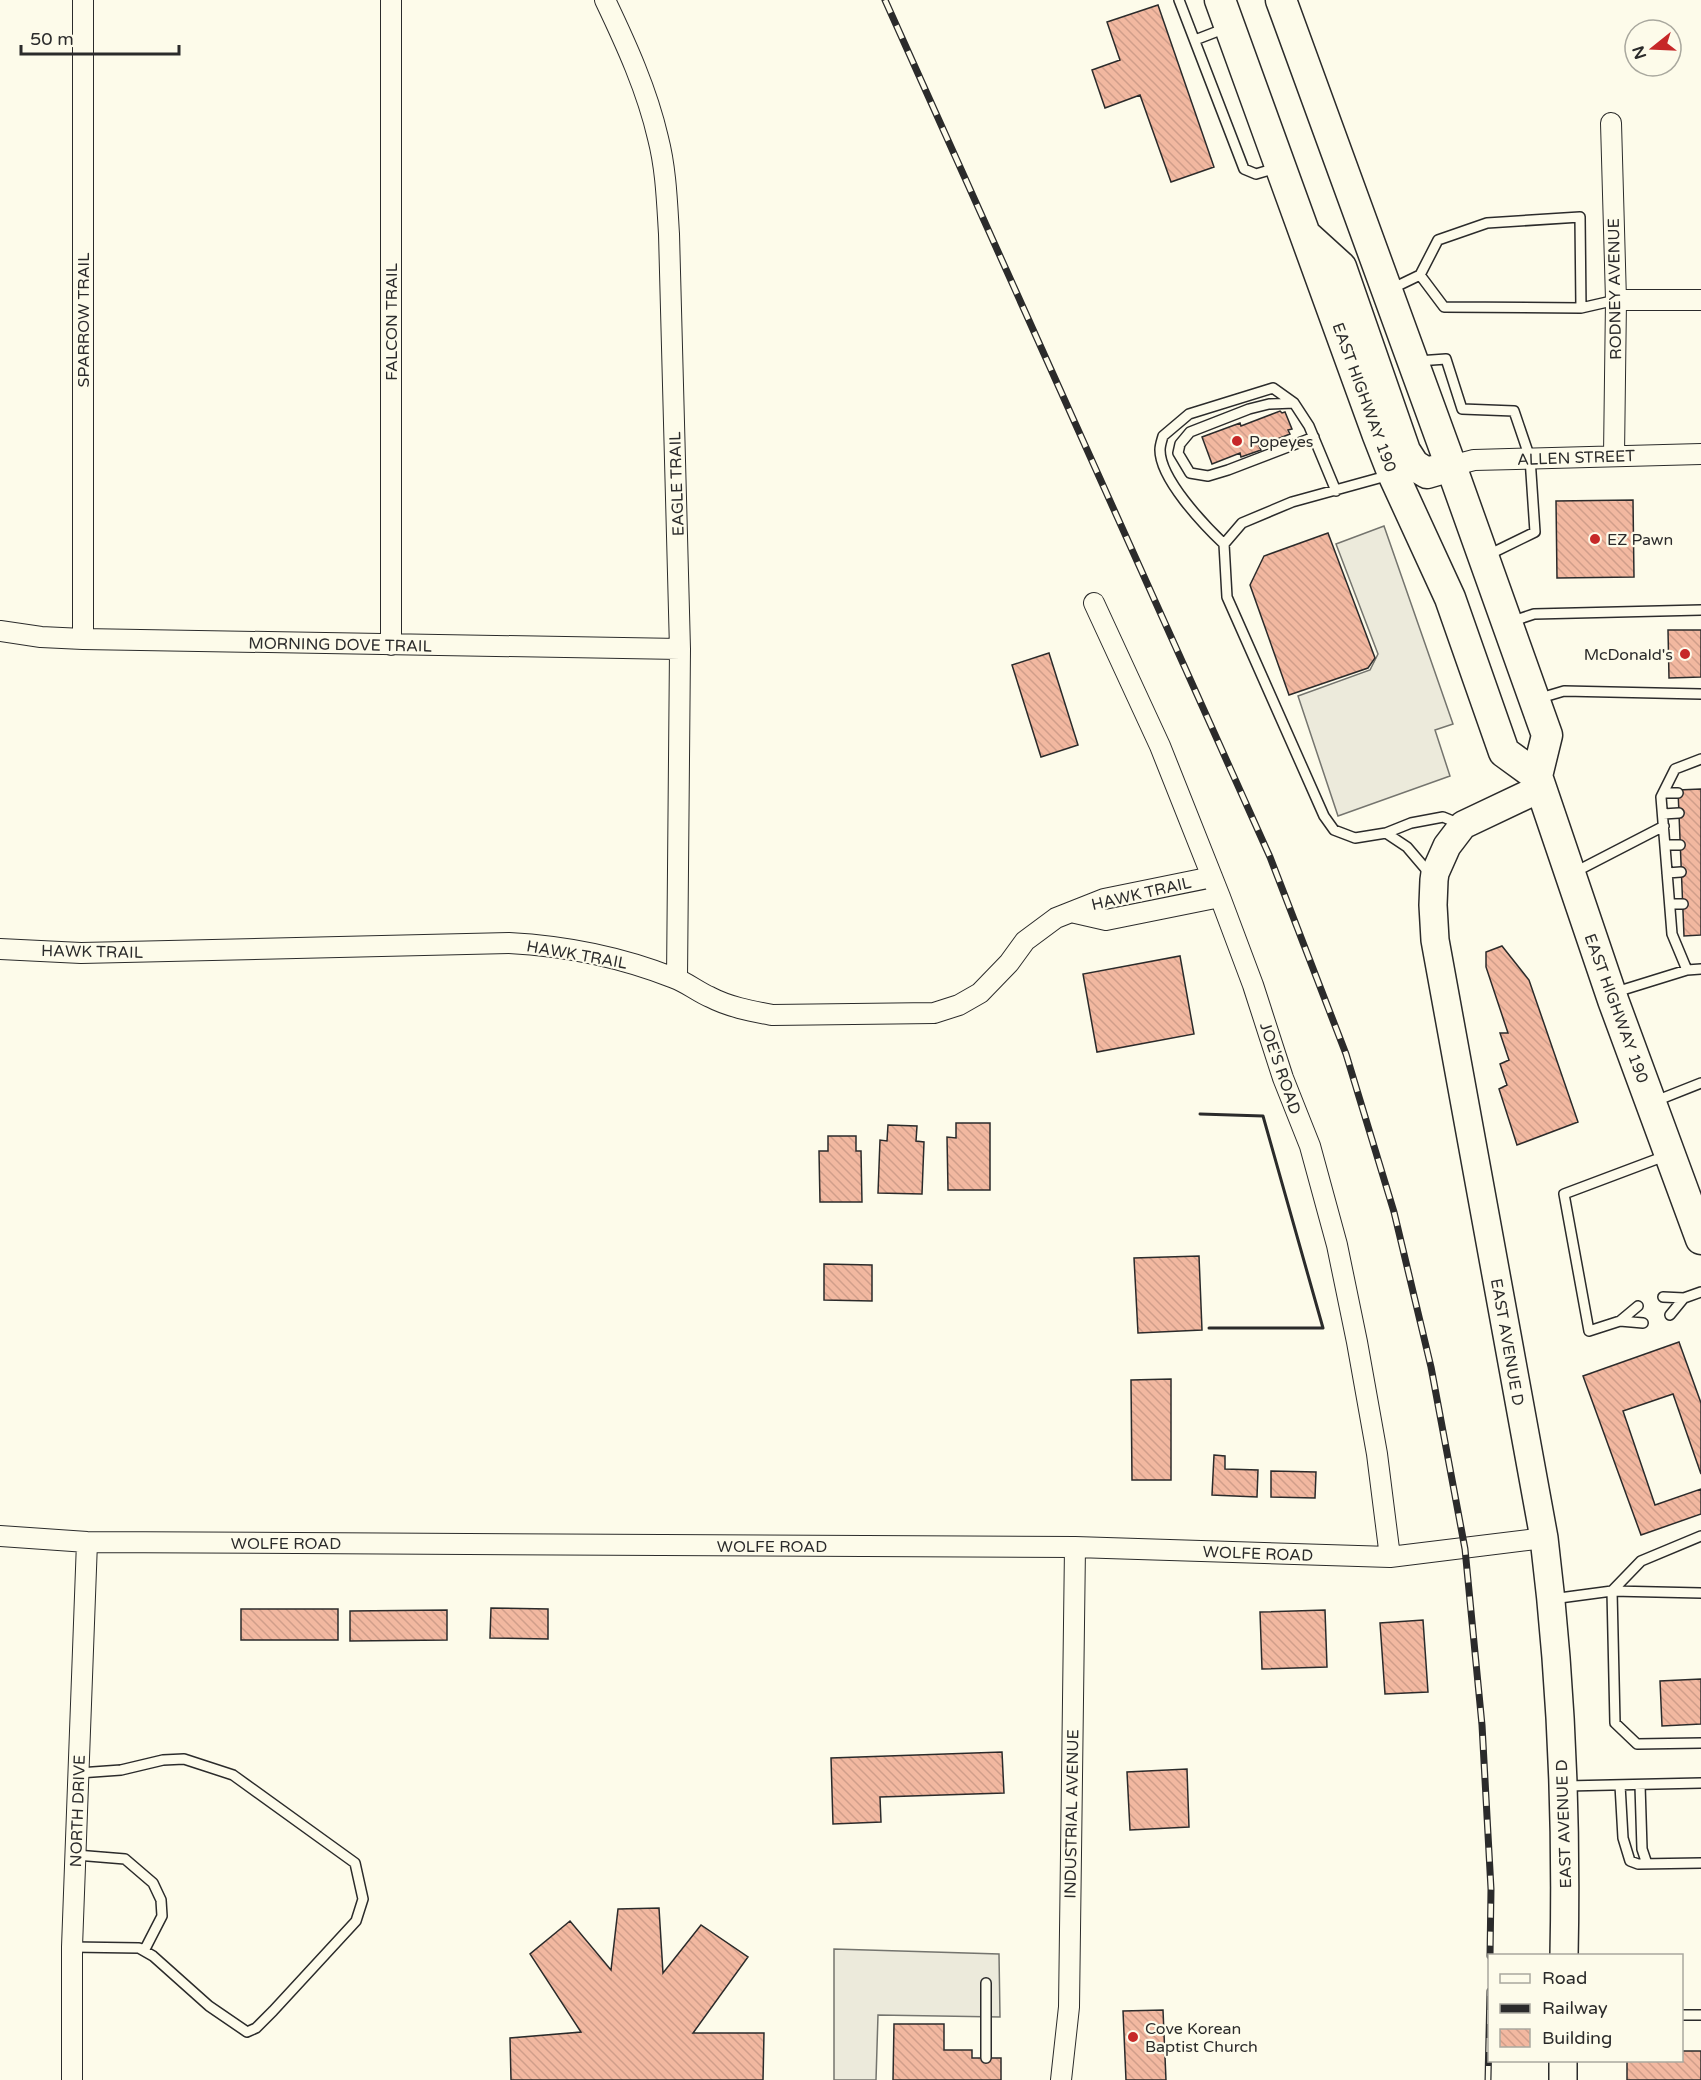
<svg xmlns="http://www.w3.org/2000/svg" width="1701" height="2080" font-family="'Varela Round',sans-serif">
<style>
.parking{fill:#eceadb;stroke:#74746e;stroke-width:1.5}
.building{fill:url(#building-back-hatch);stroke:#2b2b2b;stroke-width:1.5}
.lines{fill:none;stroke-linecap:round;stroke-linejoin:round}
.service-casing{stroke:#2b2b2b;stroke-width:12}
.minor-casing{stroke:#2b2b2b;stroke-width:22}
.secondary-casing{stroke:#2b2b2b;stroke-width:30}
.primary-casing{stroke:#2b2b2b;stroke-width:33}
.service{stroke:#fdfbea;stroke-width:9}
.minor{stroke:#fdfbea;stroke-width:20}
.secondary{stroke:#fdfbea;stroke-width:27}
.primary{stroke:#fdfbea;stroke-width:30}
.rail-casing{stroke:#2b2b2b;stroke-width:7}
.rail{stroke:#fdfbea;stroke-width:4.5;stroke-dasharray:14;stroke-linecap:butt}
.wall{stroke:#2b2b2b;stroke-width:3}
.poi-dot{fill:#c62828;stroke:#fdfbea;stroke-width:2}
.labels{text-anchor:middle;stroke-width:4.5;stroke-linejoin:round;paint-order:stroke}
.street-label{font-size:16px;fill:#2b2b2b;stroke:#fdfbea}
.poi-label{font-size:16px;fill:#2b2b2b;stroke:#fdfbea;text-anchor:start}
</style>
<defs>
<pattern id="building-back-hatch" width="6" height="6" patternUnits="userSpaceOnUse" patternTransform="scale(1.5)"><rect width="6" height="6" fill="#f2b8a0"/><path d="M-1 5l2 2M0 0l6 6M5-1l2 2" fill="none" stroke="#d09e8a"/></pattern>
</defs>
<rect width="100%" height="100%" fill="#fdfbea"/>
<path class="parking" d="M1384,526l69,198 -18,6 15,46 -112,40 -40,-120 72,-26 8,-16 -42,-110z
M834,1949l165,5 1,63 -122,-2 -2,65h-42z"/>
<path class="building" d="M1158,5l56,162 -43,15 -31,-87 -35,13 -13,-38 28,-10 -13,-38z
M1280,411l2,2 3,-1 7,17 -4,1 2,4 -31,12 2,4 -20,7 -1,-4 -28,11 -10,-27 38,-14 1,3z
M1633,500l1,77 -77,1 -1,-77z
M1328,533l47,125 -7,10 -79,27 -39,-110 14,-29z
M1668,630h33v47l-32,1z
M1049,653l29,92 -37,12 -29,-92z
M1701,789v146l-17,1 -6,-146z
M1502,946l27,34 49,142 -61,23 -18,-56 8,-4 -7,-21 9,-4 -9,-27h8l-22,-66v-15z
M1180,956l14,78 -97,18 -14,-78z
M956,1123h34v67h-42l-1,-53 9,1z
M888,1125l29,1 -1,15 8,1 -2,52 -44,-1 2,-53 7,1z
M828,1136h28v15h5l1,51h-42l-1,-51h9z
M1199,1256l3,74 -64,3 -4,-75z
M824,1264l48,1v36l-48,-1z
M1679,1342l22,61v71l-28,-80 -50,17 32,94 46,-16v25l-60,21 -58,-159z
M1171,1379v101h-39l-1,-100z
M1214,1455l11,1v13l33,1 -1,27 -45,-2z
M1271,1471l45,1 -1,26 -44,-1z
M491,1608l57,1v30l-58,-1z
M241,1609h97v31h-97z
M447,1610v30l-97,1v-30z
M1325,1610l2,57 -65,2 -2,-57z
M1423,1620l5,72 -43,2 -5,-71z
M1701,1679v45l-39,2 -2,-45z
M1002,1752l2,41 -124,4 1,25 -48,2 -2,-66z
M1187,1769l2,58 -59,3 -3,-58z
M659,1908l4,65 38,-48 47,32 -55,76h71l-1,47h-252l-1,-42 71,-6 -51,-78 40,-33 41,49 7,-61z
M1163,2010l3,70h-40l-3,-69z
M894,2024h50v26h28v8h29v22h-108z
M1682,2051h19v29h-74v-20h55z"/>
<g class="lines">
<g class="service-casing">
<path id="service" d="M1179,0l65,169 12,5 20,-6
M1195,40l31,-12
M1420,275l24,32 137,1
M1391,289l29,-14 18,-35 49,-17 93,-6 1,91 35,-8
M1418,361l28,-2 16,50 52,2 16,47 5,74 -49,24
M1294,403l-25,1 -20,5 -59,23 -10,12 -2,9 12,20 18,3 20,-6 86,-33
M1390,475l-98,27 -50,21 -18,21 3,53 97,219 10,14 21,8 31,-5 25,-10 32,-6 17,7
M1224,544c-20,-19 -64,-65 -64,-94 0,-5 2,-10 3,-14l26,-22 84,-26 21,15 15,23 27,65
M1510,622l24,-8 167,-4
M1537,699l27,-8 137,3
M1663,793h15
M1663,814l16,-1
M1386,833l21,14 23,27
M1665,845h15
M1573,873l91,-47
M1667,873l14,-1
M1670,904h13
M1687,970l-15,-36 -11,-137 14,-28 26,-10
M1616,992l71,-22 14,-1
M1653,1102l48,-19
M1663,1297l21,1 17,-6
M1638,1306l-18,15 -31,10 -25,-137 101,-38
M1670,1315l14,-17
M1620,1321l23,2
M1612,1591l29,-30 60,-25
M1612,1591l89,2
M1552,1599l60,-8 3,132 22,21 64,-1
M1620,1785l3,53 7,23 8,3 63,-1
M1640,1785l2,64 5,15
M1566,1786l135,-3
M76,1855l49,4 28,24 8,17 1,16 -18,35
M72,1947l67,1 14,8 56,50 38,26 9,-4 17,-17 83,-90 7,-22 -8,-36 -122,-88 -49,-16 -21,1 -42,10 -42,3
M1682,2015h19
M986,2058v-75"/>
</g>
<g class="minor-casing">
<path id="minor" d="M605,0c21,44 42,90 53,138 8,31 9,64 11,96l11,415 -3,330
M1611,123l5,177 -2,155
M1616,300h85
M1451,466l23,-6 227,-6
M1094,603l66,143 60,151 33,88 30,93 27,68 27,99 20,97 20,112 13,103
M0,631l41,6 42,2 597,10
M83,639v-639
M391,645v-645
M1071,912l35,8 114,-23
M0,949l81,4 428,-10c57,3 112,14 165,35 12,4 24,14 36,19 19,10 41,14 62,18l162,-2 25,-8 21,-12 29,-30 16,-22 31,-23 48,-19 108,-22
M0,1536l87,6 988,5 315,10 154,-19
M72,2080v-133l15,-405
M1061,2080l8,-73 6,-460"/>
</g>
<g class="secondary-casing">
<path id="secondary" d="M1541,788l-78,37 -16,21 -12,27 -1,7 -1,25 2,35 109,598c17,138 23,278 20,418
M1563,2080v-20"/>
</g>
<g class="primary-casing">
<path id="primary" d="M1220,0l157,433 16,41 57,124 54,154 33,24
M1281,0l170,466 96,269 -10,41 76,224 88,239
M1308,237l33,30 64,184 9,14 13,8 24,-7"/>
</g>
<use href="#service" class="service"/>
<use href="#minor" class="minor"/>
<use href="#secondary" class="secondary"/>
<use href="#primary" class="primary"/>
<g class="rail-casing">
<path id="rail" d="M885,0l385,857 76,197 48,158 37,155 34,182 17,176 9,164 -1,67
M1488,2080l2,-89"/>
</g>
<use href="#rail" class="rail"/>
<path class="wall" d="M1200,1114l63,2 60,212h-114"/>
</g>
<g class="poi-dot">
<circle cx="1237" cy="441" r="6"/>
<circle cx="1595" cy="539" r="6"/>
<circle cx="1685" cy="654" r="6"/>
<circle cx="1133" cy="2037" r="6"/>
</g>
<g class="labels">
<g class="street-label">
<text transform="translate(1614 289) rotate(-91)" y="6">RODNEY AVENUE</text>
<text transform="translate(83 320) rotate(-90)" y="6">SPARROW TRAIL</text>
<text transform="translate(391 322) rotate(-90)" y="6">FALCON TRAIL</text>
<text transform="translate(1365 397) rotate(70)" y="6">EAST HIGHWAY 190</text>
<text transform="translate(1576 457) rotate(-2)" y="6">ALLEN STREET</text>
<text transform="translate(676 484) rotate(-92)" y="6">EAGLE TRAIL</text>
<text transform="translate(340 644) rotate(1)" y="6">MORNING DOVE TRAIL</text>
<text transform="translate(1141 893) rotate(-13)" y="6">HAWK TRAIL</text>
<text transform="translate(92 951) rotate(1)" y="6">HAWK TRAIL</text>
<text transform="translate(577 954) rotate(10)" y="6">HAWK TRAIL</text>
<text transform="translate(1617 1008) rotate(70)" y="6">EAST HIGHWAY 190</text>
<text transform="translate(1281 1068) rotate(71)" y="6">JOE'S ROAD</text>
<text transform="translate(1508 1342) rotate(80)" y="6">EAST AVENUE D</text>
<text x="286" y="1549">WOLFE ROAD</text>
<text x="772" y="1552">WOLFE ROAD</text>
<text transform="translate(1258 1553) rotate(2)" y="6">WOLFE ROAD</text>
<text transform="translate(77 1811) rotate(-88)" y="6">NORTH DRIVE</text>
<text transform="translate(1071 1814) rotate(-89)" y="6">INDUSTRIAL AVENUE</text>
<text transform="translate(1563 1824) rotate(-92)" y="6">EAST AVENUE D</text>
</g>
<g class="poi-label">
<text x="1249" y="447">Popeyes</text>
<text x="1607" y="545">EZ Pawn</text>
<text x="1673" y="660" text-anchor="end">McDonald's</text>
<text x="1145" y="2034">Cove Korean<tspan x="1145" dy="18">Baptist Church</tspan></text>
</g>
</g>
<rect x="1488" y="1954" width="195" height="108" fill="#fdfbea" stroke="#a9a89e" stroke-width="1.5"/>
<rect x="1500" y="1974" width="30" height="9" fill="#fdfbea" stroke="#a9a89e" stroke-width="1.5"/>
<text x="1542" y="1984" font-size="18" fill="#2b2b2b">Road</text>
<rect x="1500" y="2004" width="30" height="9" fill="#2b2b2b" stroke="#a9a89e" stroke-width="1.5"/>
<text x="1542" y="2014" font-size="18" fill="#2b2b2b">Railway</text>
<rect x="1500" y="2029" width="30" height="18" fill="url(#building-back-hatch)" stroke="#a9a89e" stroke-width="1.5"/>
<text x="1542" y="2044" font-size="18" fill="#2b2b2b">Building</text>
<g transform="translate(1653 48) rotate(252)"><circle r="28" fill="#fdfbea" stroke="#a9a89e" stroke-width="1.5"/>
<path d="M0-4.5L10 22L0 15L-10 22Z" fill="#c62828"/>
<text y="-9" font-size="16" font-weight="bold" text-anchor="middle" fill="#2b2b2b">N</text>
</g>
<path d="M21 45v9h158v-9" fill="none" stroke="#2b2b2b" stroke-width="3"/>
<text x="30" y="45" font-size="18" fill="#2b2b2b" stroke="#fdfbea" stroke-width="4.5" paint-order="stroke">50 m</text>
</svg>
